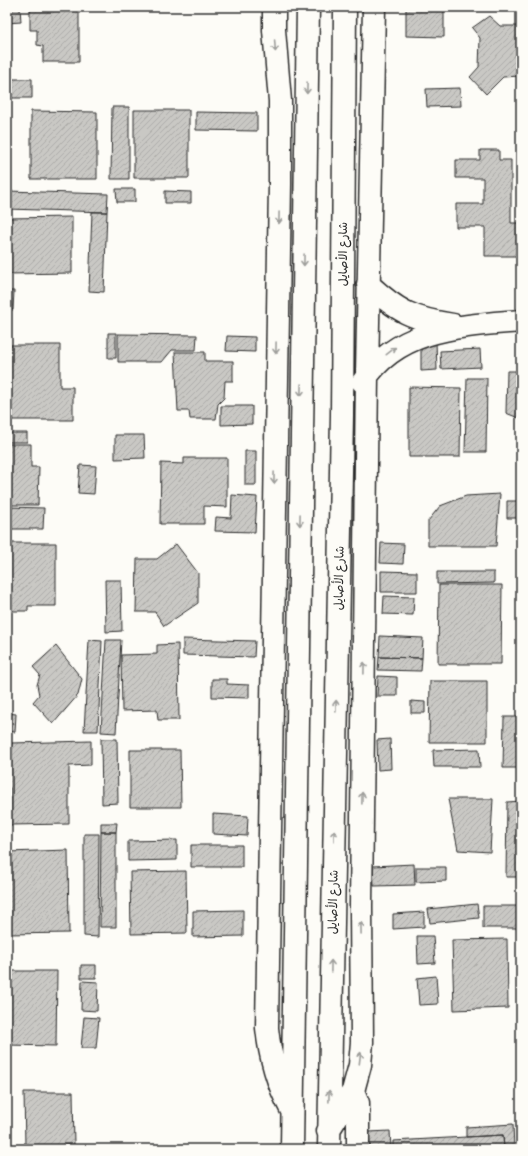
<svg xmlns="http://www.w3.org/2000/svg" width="528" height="1156" font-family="Itim,'Playpen Sans Arabic',sans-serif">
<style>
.building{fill:url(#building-hatch);stroke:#2b2b2b}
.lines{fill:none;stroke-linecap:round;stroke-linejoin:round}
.minor-casing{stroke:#2b2b2b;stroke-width:25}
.minor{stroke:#fdfcf7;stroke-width:22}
.oneway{stroke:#9e9e9b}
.labels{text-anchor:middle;stroke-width:3;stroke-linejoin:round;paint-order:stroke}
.street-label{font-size:12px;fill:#2b2b2b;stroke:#fdfcf7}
</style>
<defs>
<pattern id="building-hatch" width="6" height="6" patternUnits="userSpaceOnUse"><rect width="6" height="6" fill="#c9c8c4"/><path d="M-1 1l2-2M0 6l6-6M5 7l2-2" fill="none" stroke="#adaca9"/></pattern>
</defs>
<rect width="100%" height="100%" fill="#fdfcf7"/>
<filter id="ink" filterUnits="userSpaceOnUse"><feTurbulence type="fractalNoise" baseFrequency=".025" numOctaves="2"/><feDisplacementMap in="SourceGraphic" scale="8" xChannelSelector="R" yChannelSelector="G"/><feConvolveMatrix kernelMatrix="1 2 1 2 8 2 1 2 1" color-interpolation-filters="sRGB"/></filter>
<g filter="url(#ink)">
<path class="building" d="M7,7h13l1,15 -14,1z
M406,7h38v30l-38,-1z
M30,9h49v53h-36v-16l-6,-1v-15h-7z
M489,16l11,10h21v50l-18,1 -17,17 -16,-17 9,-10 1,-29 -8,-10z
M8,79h24v19h-24z
M460,88l1,18 -34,1 -1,-18z
M112,107h17v72h-18z
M134,110h55v68h-55z
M31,111l66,1v67h-66z
M196,112l61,1v18l-61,-1z
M480,150h19v10h12v63h10v33h-36v-29h-29v-23h27v-26h-27v-18h24z
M116,189h19v13h-18z
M7,191l101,3 -1,18 -100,-3z
M165,191l26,1v11h-26z
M92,212h15l-3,80 -15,-1z
M72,217v56l-65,1v-56z
M7,291h7l-1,19 -6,-1z
M108,333h8v25h-8z
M118,334l79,1 -1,15h-24l-10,12h-44z
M227,336l28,1v15l-29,-1z
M421,342h15l1,28 -16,1z
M7,345h53v42h13v33h-66z
M480,349l1,18 -40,2 -1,-18z
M175,352h30v9h28v20h-8l-1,17 -6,6 -2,15h-26l-1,-8h-11z
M507,371h14v48l-15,-6z
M467,378h20l-1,74h-21z
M409,387l52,1 -1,69h-51z
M221,406h31v18l-31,1z
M7,433h20v9h-20z
M115,435h29l1,23 -30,1z
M7,444h24v23h8l-1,38h-31z
M245,451h11v34h-11z
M184,458h43v49l-23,-1v18h-44l1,-61 23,1z
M80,465l16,1 -2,28 -16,-1z
M500,494l-4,52h-68v-25l12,-15 26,-10z
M232,495l25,2 -2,35 -40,-1 1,-14 15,1z
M507,501h14v17h-14z
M7,507l37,1 -1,21h-36z
M7,543h49v63h-28v5h-21z
M381,543l23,1 -1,20 -23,-1z
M176,544l22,29v30l-34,23 -9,-14h-19l1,-53h20z
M381,571l36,1v20h-36z
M437,572h57v11l-57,1z
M105,580h16l1,51 -16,1z
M439,585h63l-1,79h-63z
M384,596l30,1 -1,18 -30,-1z
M380,636l43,2 -1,20 -43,-1z
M183,639l72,2 -1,16 -71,-2z
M89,640l13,1 -4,90h-14z
M106,640h15l-5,93 -15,-1z
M178,644l1,76h-21l-1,-10 -35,1 -1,-56 36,-1v-9z
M56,646l26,33 -4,16 -25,29 -20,-22 6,-7 -2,-10 3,-10 -7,-8z
M379,657l43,1 -1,13 -43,-1z
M378,676l19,1v19h-20z
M212,679h15v5l22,1v13l-37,-1z
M430,681h57v61h-58z
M411,701l14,1v11h-14z
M7,713l9,1 -1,18 -8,-1z
M504,717h16l-1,51h-16z
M101,739h16l1,64 -16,1z
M390,739l1,30 -13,1 -1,-30z
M91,741v24l-22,1v58l-59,1v-37h-3v-26h4v-19z
M479,749l1,18h-46l-1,-17z
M130,750h50l1,57h-51z
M448,799h45l-3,53 -32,-2z
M521,801l-1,76h-14l1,-75z
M213,814l35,2 -1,20 -34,-2z
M101,823h16l-1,9h-15z
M101,832h15v95h-16z
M84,834h15l-1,103 -14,-1z
M177,840v20l-49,1v-20z
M191,845h51v22h-51z
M68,850l1,83 -62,1v-82z
M414,864l1,21 -41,1 -1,-20z
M416,867h30v14l-30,1z
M186,871l1,62 -56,1 -1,-62z
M477,904l2,14 -49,5 -2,-14z
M483,906h38v22h-38z
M243,910v26l-50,1v-26z
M424,912v15l-31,2v-15z
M417,936h16l2,27 -17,1z
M507,939l1,69 -54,2 -2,-70z
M81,965h15v13h-15z
M7,971h50l-1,75 -49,-1z
M436,976l2,28 -19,1 -2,-27z
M82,981l16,1 -1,29 -16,-1z
M84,1017l15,1 -3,30h-15z
M24,1092h49l1,53 -49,1z
M513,1124l1,25h-10l-1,-14 -37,2v-10z
M390,1131l1,18h-21l-1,-17z
M503,1135l1,14h-111v-8z"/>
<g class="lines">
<g class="minor-casing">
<path id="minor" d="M274,7v23l6,71v83l-13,844c3,30 10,55 24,81
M368,284c30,28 45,35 85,41
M363,382c35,-55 100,-56 158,-61
M353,1091l5,12v46
M328,1131l25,-40 7,-26 2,-23 -1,-136 6,-531 7,-368
M292,1149l16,-1142
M329,1149l13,-734 3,-408"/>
</g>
<use href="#minor" class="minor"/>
</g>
<defs><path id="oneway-shaft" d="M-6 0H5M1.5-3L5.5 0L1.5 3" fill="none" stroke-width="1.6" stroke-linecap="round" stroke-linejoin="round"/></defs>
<g class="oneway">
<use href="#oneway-shaft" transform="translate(275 46) rotate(86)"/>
<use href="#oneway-shaft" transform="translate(307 88) rotate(91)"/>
<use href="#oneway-shaft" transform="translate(279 218) rotate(91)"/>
<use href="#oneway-shaft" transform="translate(304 260) rotate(91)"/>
<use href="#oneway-shaft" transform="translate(276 348) rotate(91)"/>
<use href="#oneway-shaft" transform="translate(391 351) rotate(-38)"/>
<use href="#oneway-shaft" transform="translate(301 390) rotate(91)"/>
<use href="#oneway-shaft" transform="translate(274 478) rotate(91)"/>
<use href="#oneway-shaft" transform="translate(300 520) rotate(91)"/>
<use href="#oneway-shaft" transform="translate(364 668) rotate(-89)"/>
<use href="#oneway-shaft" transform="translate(336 706) rotate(-89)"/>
<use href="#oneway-shaft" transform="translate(362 798) rotate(-89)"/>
<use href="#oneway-shaft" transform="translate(334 836) rotate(-89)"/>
<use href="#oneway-shaft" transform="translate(361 928) rotate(-91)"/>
<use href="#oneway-shaft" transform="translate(331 966) rotate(-89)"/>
<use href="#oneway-shaft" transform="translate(360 1058) rotate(-83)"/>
<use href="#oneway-shaft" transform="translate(329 1096) rotate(-89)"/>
</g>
</g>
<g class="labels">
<g class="street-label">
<text transform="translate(343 254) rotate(-90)" y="4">شارع الأصايل</text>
<text transform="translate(339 578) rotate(-89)" y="4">شارع الأصايل</text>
<text transform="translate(333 902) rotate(-89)" y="4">شارع الأصايل</text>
</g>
</g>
<rect width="528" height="1156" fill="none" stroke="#fdfcf7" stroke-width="24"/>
<rect x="12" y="12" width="504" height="1132" fill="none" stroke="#2b2b2b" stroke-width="1.5" filter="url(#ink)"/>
</svg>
